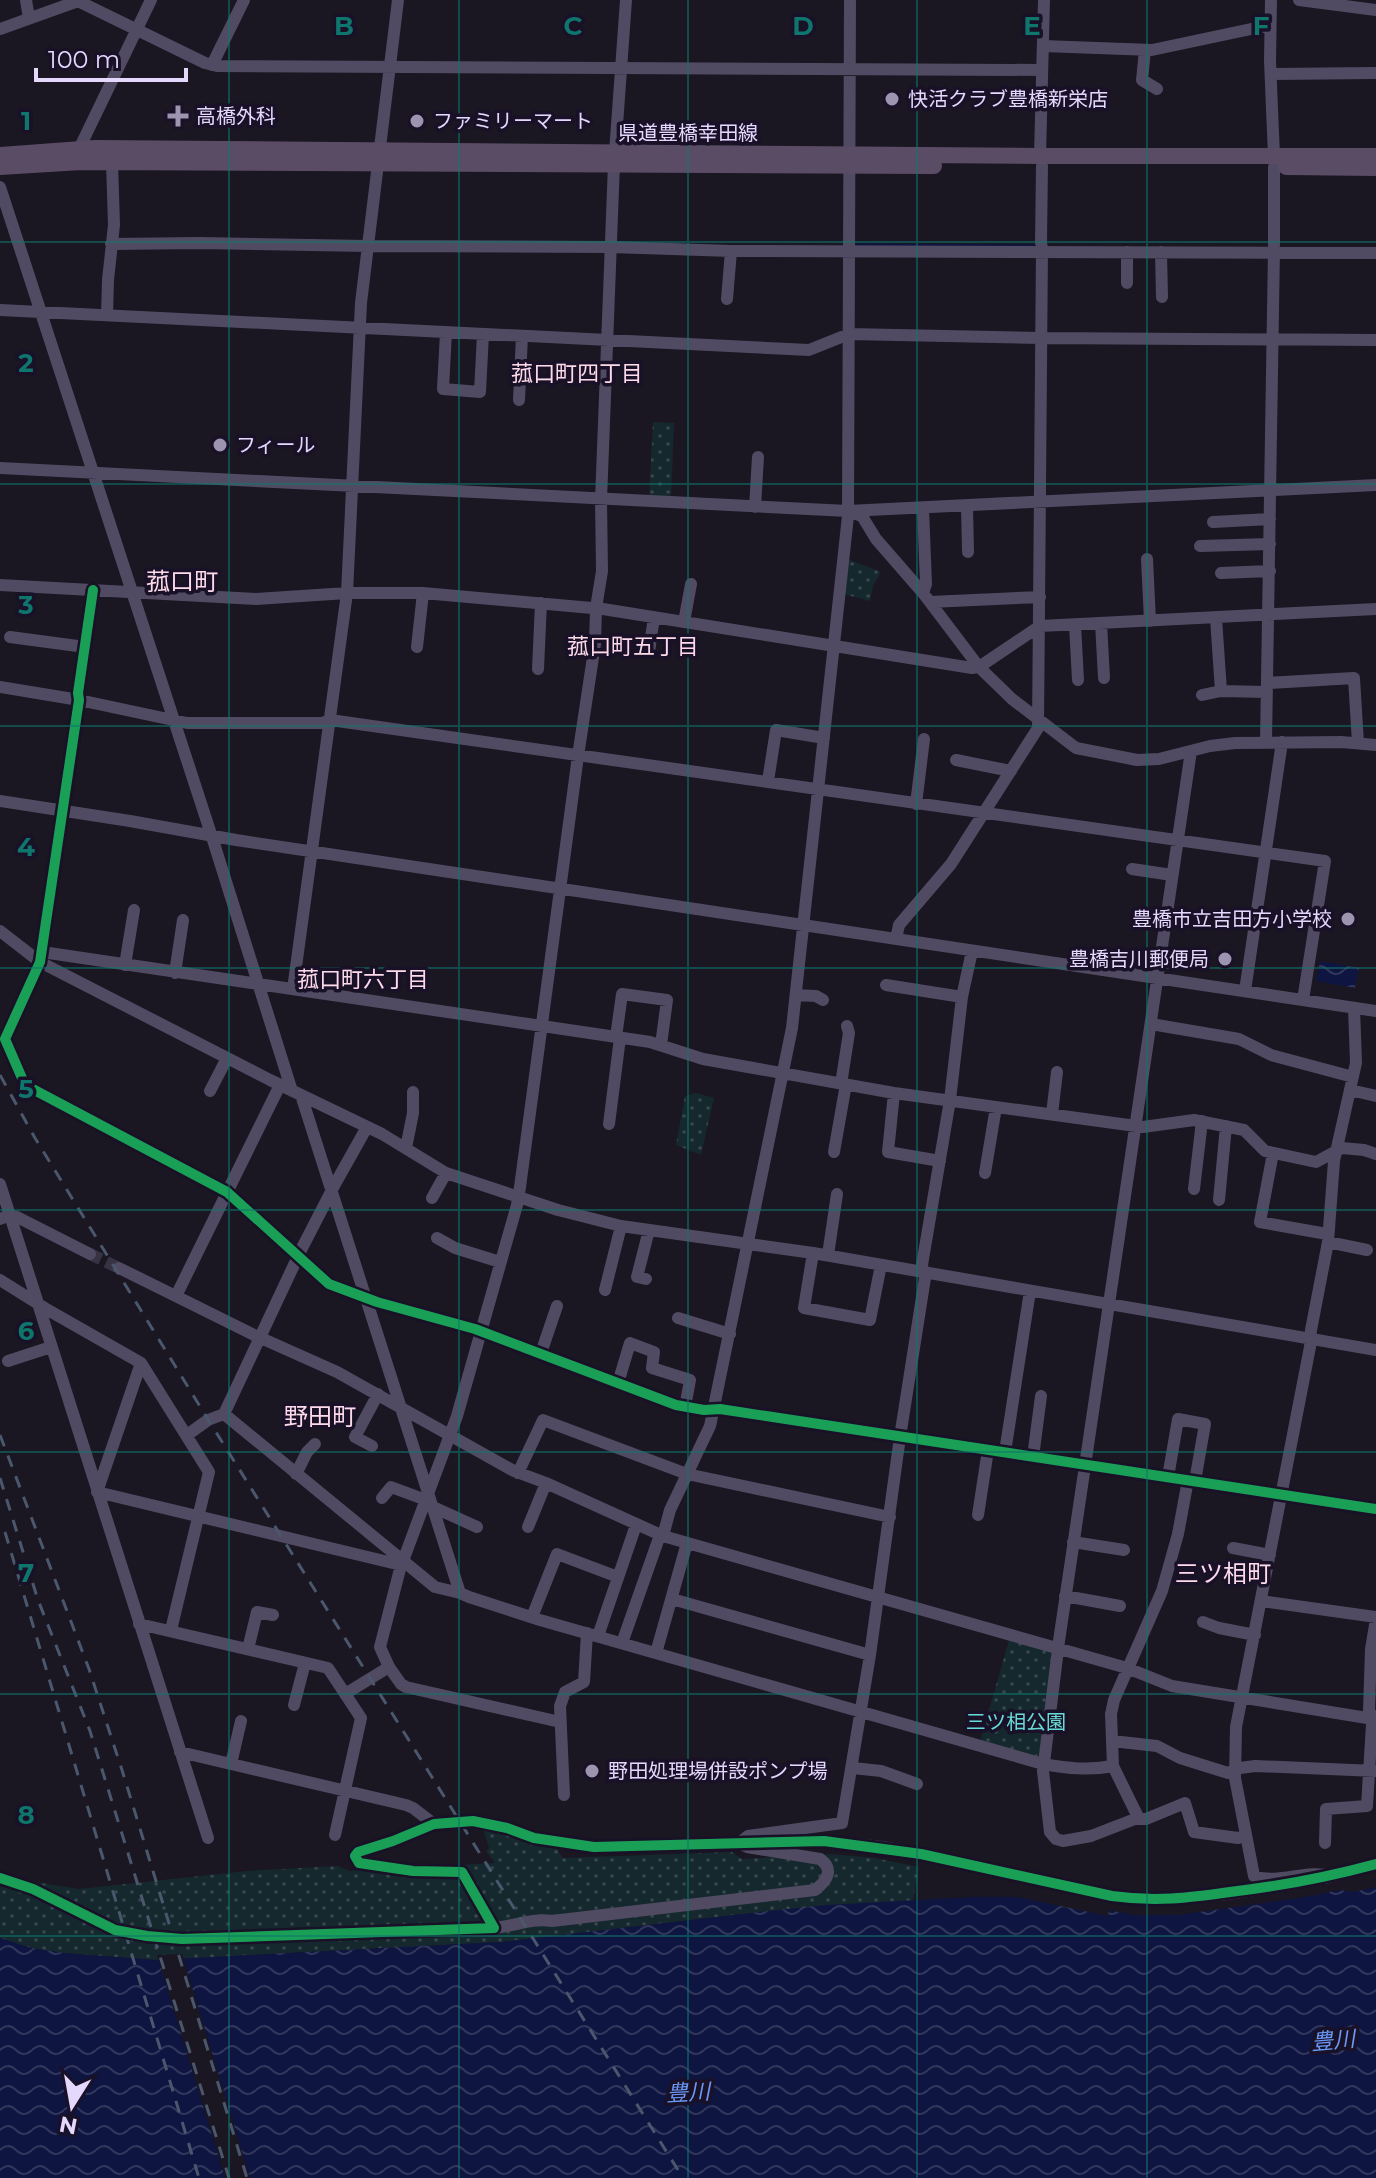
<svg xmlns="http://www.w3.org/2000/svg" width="1376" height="2178" font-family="Montserrat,'Noto Sans JP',sans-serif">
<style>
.park{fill:url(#park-dots)}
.water{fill:url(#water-waves)}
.pier{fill:#1a1622}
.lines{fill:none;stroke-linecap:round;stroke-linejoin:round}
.stream{stroke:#0e1540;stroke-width:3}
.minor-tunnel{stroke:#383343;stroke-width:12;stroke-dasharray:12 6;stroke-linecap:butt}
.minor{stroke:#504b62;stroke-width:12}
.major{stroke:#5b4c66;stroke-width:16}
.rail{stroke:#4a576c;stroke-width:3;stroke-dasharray:12 10;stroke-linecap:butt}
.cycleway-casing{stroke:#191127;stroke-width:15}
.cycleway{stroke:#1a9f57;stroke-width:10}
.grid{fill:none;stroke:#0f766e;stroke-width:2;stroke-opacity:0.55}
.poi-dot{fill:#9d94b0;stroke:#191127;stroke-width:3}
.labels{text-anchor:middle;stroke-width:7;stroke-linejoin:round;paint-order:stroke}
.poi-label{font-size:20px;fill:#e4d8fd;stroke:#191127;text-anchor:start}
.street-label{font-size:20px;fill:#e4d8fd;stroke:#191127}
.park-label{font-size:20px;fill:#67dbd6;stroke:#191127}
.neighbourhood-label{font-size:22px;fill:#fddae9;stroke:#191127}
.water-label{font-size:22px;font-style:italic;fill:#6b99f8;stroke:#191127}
.quarter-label{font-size:24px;fill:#fddae9;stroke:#191127}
.grid-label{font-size:26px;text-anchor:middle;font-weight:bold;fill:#0f766e;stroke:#191127;stroke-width:7;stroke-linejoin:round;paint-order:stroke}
</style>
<defs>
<pattern id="park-dots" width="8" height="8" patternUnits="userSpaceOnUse" patternTransform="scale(2)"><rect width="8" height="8" fill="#15282e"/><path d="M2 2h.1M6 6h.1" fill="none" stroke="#37464d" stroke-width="1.8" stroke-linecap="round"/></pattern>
<pattern id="water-waves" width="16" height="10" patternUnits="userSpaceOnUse" patternTransform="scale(2)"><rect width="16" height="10" fill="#0e1540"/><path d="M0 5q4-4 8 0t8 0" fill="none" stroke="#31365c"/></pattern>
</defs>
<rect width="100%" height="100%" fill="#1a1622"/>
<path class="park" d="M653,422l21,1 -3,76 -22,-1z
M847,559l34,13 -8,14 -3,15 -27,-7z
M696,1093l18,5 -13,57 -25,-10 9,-49z
M1009,1640l46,12 -16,103 -4,2 -55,-15z
M482,1826l73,19 8,13 169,-6 10,7 88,-5 45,4 44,9 -6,34 -144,10 -268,31 -346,18 -91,-7 -33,-5 -31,-10v-66l35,10 44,7 168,-18 91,-5 11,5 146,-8 -9,-12 3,-3z"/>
<path class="water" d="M1320,961l39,7 -4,20 -39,-7z
M1376,1887v291h-1376v-240l31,10 33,5 91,7 346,-18 268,-31 57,-6 147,-8h44l91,19 1,-6 25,5h44l127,-18 34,-7 14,2z"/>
<path class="pier" d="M182,1954l68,224h-25l-68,-223z"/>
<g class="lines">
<path class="stream" d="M858,245l180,1"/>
<path class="minor-tunnel" d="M90,1254l29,14"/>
<path class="minor" d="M26,0l3,18
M1271,0l-1,61 4,95
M1299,0l77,10
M0,29l78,-28 127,62 12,3 825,4
M1043,46l109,4 118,-25
M1145,50l-3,30 15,9
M212,65l32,-65
M1271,74l105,-1
M79,149l72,-149
M615,153l11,-153
M1040,156l4,-156
M0,187l212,650 80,254
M1041,243l1,-77
M111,244l89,-1 168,3 243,1 120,4 645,2
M1274,245v-78
M1161,252l1,45
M1127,283v-31
M727,299l4,-48
M0,310l809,40 40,-16 191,4 336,2
M107,315l1,-35 6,-55 -2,-63
M446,332l-3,57 37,3 3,-58
M519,400l3,-64
M0,468l848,43 528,-26
M967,506l1,46
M755,507l3,-50
M923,508l3,76 -3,9
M851,512l11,4 14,23 47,54 56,74 33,32 64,49 61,12 22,-1 51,-13 25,-3 106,-1 35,3
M1213,522l57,-3
M1200,546l70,-2
M1147,559l3,62
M1221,573l49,-2
M0,585l256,14 91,-6h76l180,16 369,59 7,-1 61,-41 336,-17
M93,590l-15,103 1,7 -39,262 -35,77 20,46 202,107 102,92 48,18 98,27 201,76 28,5 16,-1 656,100
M930,602l110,-5
M1216,618l5,73 46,1
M684,622l7,-38
M1101,623l3,55
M1075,625l3,55
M10,637l75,10
M417,647l6,-54
M649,652l5,-35
M538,669l3,-66
M1268,683l86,-5 4,65
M0,687l79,13 108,23h135l8,-3 995,141 -22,139
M1202,695l19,-4
M1266,742l8,-493
M1191,751l-132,890 -16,130 7,61 6,7 7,2 28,-5 44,-17h11l39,-16 9,29 44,6 7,-2
M956,760l55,11
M768,781l8,-51 48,8
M0,801l130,20 106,19 1140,171
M916,804l8,-65
M1132,869l40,6
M0,931l40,31 230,118 112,54 64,39 112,37 63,16 192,27 563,97
M896,939l3,-14 52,-61 87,-136 4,-481
M42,952l608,90 53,17 191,34 249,34 51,-7 50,10 21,21 51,11 26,-14 22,2 12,4
M125,965l9,-55
M175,973l8,-53
M886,985l76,12
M293,989l54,-396 14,-290 37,-303
M1245,991l37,-249
M796,995l20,1 7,4
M1151,1024l88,15 32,16 82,22
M616,1037l6,-43 45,6 -6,45
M841,1084l8,-51 -2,-7
M1350,1090l26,6
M210,1091l17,-33
M894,1093l-6,59 52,9
M301,1095l159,498 9,4 71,23 503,144c24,4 45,7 70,2l-2,-52 3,-14 48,-109 16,-57 10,-54
M1052,1114l5,-42
M609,1124l11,-86
M367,1127l-32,57 -34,66 -77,164 211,173 25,6
M406,1148l7,-35v-21
M834,1152l12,-68
M1273,1153l-13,69 67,12
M985,1173l11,-66
M0,1184l208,654
M1194,1189l8,-68
M432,1198l14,-25
M1219,1200l7,-74
M0,1219l10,-4 7,2 73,37
M437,1238l18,10 45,14
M1328,1242l39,8
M813,1253l-9,55 66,12 11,-55
M828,1255l9,-61
M119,1268l135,67 83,37 177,99 32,12 117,53 464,132 45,18 195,32 9,-2
M646,1279l-9,-2 12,-47
M0,1280l48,30 93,53 68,109 -38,158
M605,1290l16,-64
M176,1296l104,-211
M678,1318l52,16
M541,1353l16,-47
M8,1361l43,-14
M141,1363l-44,129 304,73
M618,1383l12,-40 24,9 -2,16 38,12 -5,27
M187,1435l21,-15 16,-6
M372,1446l-17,-9 23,-43
M1005,1452l25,-161
M1033,1457l8,-61
M518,1473l25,-53 144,54 203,43
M296,1474l11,-22 8,-8
M1168,1477l10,-58 27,5 -10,57
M382,1498l9,-11 35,13
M433,1507l44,20
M978,1515l10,-65
M528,1527l18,-44
M663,1536l7,-26 40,-84 82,-398 56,-512 2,-516
M1073,1542l51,8
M1233,1548l37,7
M1065,1596l55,10
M672,1599l198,56
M1261,1601l115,16
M532,1617l25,-63 61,23
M1203,1622l16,6 36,7
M139,1624l189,44 33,50 -26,117
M598,1636l38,-111
M622,1643l38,-108
M248,1649l9,-37 16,3
M656,1653l31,-110
M345,1694l44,-27
M294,1705l11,-42
M560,1722l-154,-35 -5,-3 -12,-17 -9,-20 20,-78 57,-153 60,-211 3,-18 58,-431 17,-112 1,-36 6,-37 -1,-71 13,-336
M1112,1741l45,5 23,12 48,15 12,-5 15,-2 121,5
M180,1752l226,53 7,3 21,16
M231,1764l10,-43
M1113,1766l26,53
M853,1768l28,3 36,13
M564,1795l-4,-89 5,-14 19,-10 3,-49
M466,1822l7,-1 34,7 27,10 60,9 230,-6 59,6 38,7 191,42c60,8 124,-2 183,-13
M1325,1843l1,-34 41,-3 5,-82 -3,-13 2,-62 5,-30
M1331,1876c-25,-7 -53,9 -77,0l-19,-98 1,-51 74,-380 1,-17 17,-88 6,-81 22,-98 -2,-55
M0,1878l33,11 82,41 32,6 35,3 312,-11 -32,-56 -49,-1 -54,-8 -4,-7 3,-4 35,-11 41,-17h12
M1325,1878l51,-14
M494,1928c22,-2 36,-10 58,-7l263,-31c13,-10 19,-21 5,-31l-73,-12 -8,-4 9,-7 94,-13 28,-168 30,-218 25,-159 -3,-13 28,-165 12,-103 10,-46"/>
<path class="major" d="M0,155l95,-7 945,8h336
M0,167l81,-5 853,4
M1286,167l90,1"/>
<path class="rail" d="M0,1075l35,63 174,283 474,757
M0,1435l89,234 33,101 125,408
M0,1478l38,122 52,131 139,447
M5,1532l194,646"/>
<g class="cycleway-casing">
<path id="cycleway" d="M93,590l-15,103 1,7 -39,262 -35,77 20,46 202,107 102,92 48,18 98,27 201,76 28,5 16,-1 656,100
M0,1878l33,11 82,41 32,6 35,3 312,-11 -32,-56 -49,-1 -54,-8 -4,-7 3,-4 35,-11 41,-17 39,-3 34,7 27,10 60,9 230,-6 97,13 191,42c43,6 76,2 118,-4 50,-6 98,-15 146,-28"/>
</g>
<use href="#cycleway" class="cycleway"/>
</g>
<path class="grid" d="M229,0v2178M459,0v2178M688,0v2178M917,0v2178M1147,0v2178M0,242h1376M0,484h1376M0,726h1376M0,968h1376M0,1210h1376M0,1452h1376M0,1694h1376M0,1936h1376"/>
<g class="poi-dot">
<circle cx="892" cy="99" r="8"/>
<path d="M174 104h8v8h8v8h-8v8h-8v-8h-8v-8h8z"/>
<circle cx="417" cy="121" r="8"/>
<circle cx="220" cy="445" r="8"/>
<circle cx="1348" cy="919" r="8"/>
<circle cx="1225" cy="959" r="8"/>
<circle cx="592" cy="1771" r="8"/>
</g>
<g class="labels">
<g class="poi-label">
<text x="908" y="106">快活クラブ豊橋新栄店</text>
<text x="196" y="123">高橋外科</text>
<text x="433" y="128">ファミリーマート</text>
<text x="236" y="452">フィール</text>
<text x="1332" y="926" text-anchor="end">豊橋市立吉田方小学校</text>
<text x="1209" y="966" text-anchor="end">豊橋吉川郵便局</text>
<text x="608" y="1778">野田処理場併設ポンプ場</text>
</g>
<g class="street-label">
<text x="688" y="140">県道豊橋幸田線</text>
</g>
<g class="park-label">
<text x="1016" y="1729">三ツ相公園</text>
</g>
<g class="neighbourhood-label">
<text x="577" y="381">菰口町四丁目</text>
<text x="633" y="654">菰口町五丁目</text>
<text x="363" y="987">菰口町六丁目</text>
</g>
<g class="water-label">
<text transform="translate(1333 2040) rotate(-5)" y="8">豊川</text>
<text transform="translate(688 2092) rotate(-3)" y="8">豊川</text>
</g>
<g class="quarter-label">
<text x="182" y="590">菰口町</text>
<text x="320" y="1425">野田町</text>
<text x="1223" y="1582">三ツ相町</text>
</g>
</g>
<g class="grid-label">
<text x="344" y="35">B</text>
<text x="573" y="35">C</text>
<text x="803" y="35">D</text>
<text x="1032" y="35">E</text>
<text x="1261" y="35">F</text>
<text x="26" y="130">1</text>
<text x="26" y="372">2</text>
<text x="26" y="614">3</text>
<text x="26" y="856">4</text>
<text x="26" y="1098">5</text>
<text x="26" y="1340">6</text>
<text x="26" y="1582">7</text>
<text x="26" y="1824">8</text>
</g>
<g transform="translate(72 2106) rotate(191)" stroke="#191127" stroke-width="6" paint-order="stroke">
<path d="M0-6L14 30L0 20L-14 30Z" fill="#e4d8fd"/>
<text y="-12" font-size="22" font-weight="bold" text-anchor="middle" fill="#e4d8fd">N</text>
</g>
<path d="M36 68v12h150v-12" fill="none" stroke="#e4d8fd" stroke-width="4"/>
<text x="48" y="68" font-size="24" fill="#e4d8fd" stroke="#191127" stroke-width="6" paint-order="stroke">100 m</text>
</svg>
